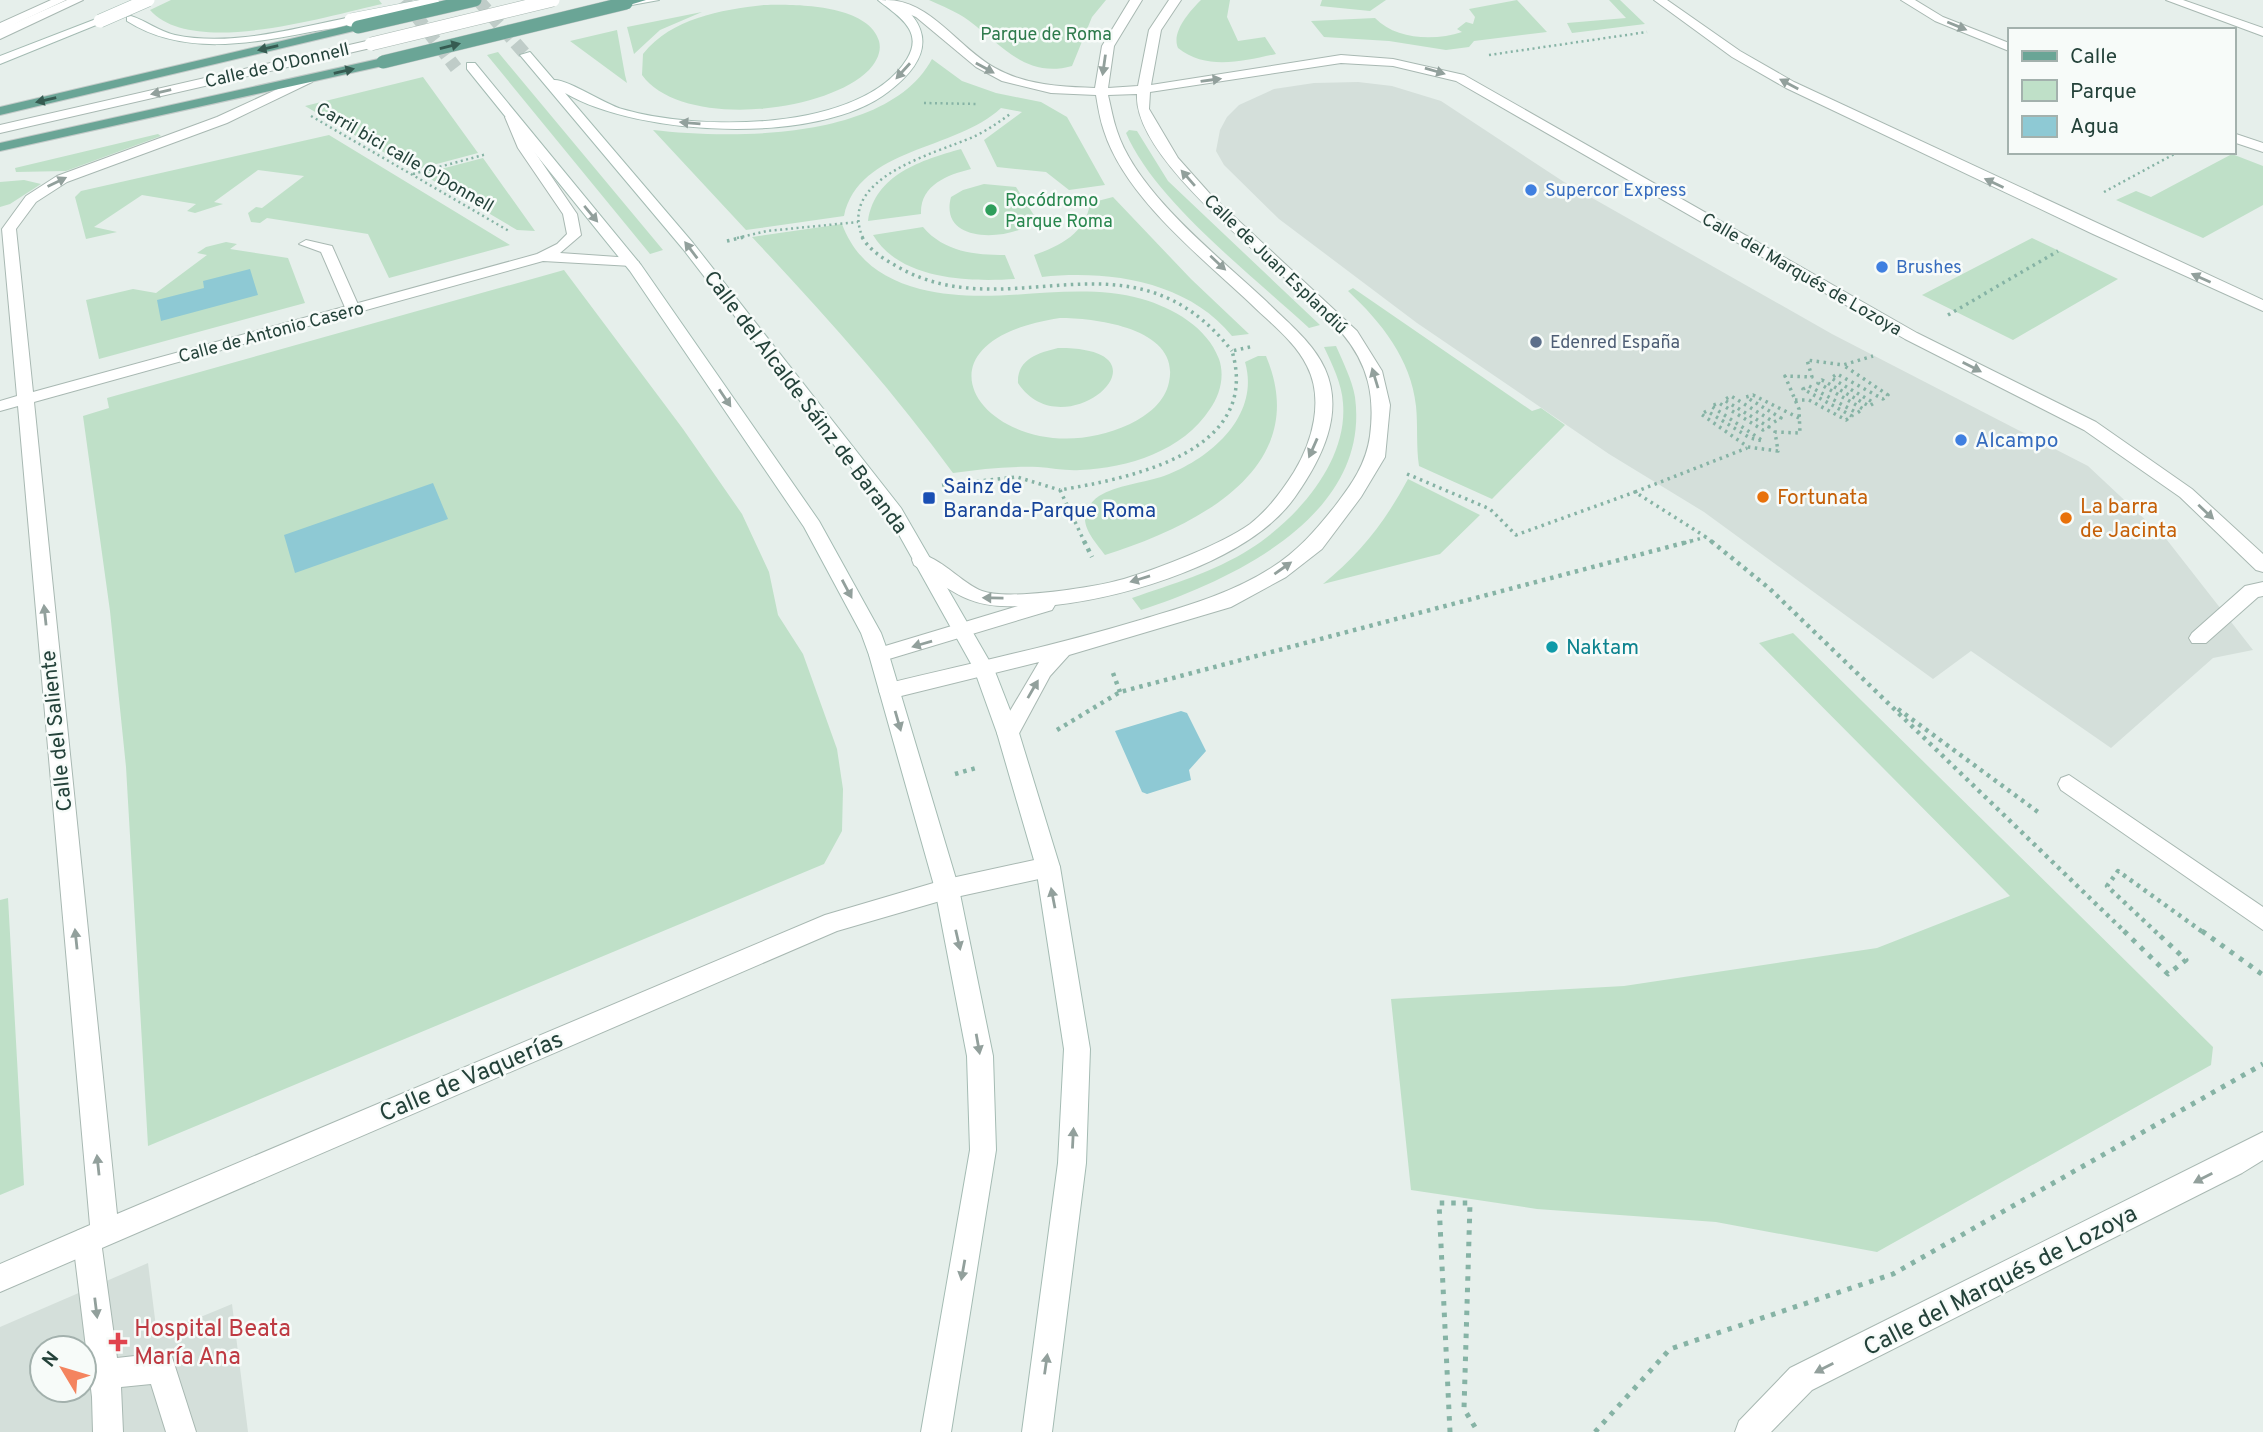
<svg xmlns="http://www.w3.org/2000/svg" width="2263" height="1432" font-family="Overpass,sans-serif">
<style>
.built{fill:#d4dfda;fill-rule:evenodd}
.green{fill:#bfe0c8;fill-rule:evenodd}
.water{fill:#8ec9d4}
.lines{fill:none;stroke-linecap:round;stroke-linejoin:round}
.secondary-tunnel{stroke:#bfccc8;stroke-width:13;stroke-dasharray:13 6;stroke-linecap:butt}
.lane-casing{stroke:#a8b8b2;stroke-width:2}
.street-casing{stroke:#a8b8b2;stroke-width:2}
.secondary-casing{stroke:#a4bbb3;stroke-width:2}
.primary-casing{stroke:#c2cac8;stroke-width:2}
.path-far3{stroke:#86b3a5;stroke-width:2.5;stroke-dasharray:2 3.5;stroke-linecap:butt}
.path-far2{stroke:#86b3a5;stroke-width:3.5;stroke-dasharray:2.5 4.5;stroke-linecap:butt}
.path-far1{stroke:#86b3a5;stroke-width:4.5;stroke-dasharray:3.5 5;stroke-linecap:butt}
.path{stroke:#86b3a5;stroke-width:5;stroke-dasharray:4.5 7;stroke-linecap:butt}
.lane{fill:#fff;fill-rule:evenodd}
.street{fill:#fff;fill-rule:evenodd}
.secondary{fill:#fff;fill-rule:evenodd}
.primary{fill:#6aa596;fill-rule:evenodd}
.lane-bridge-casing{stroke:#a8b8b2;stroke-width:14;stroke-linecap:butt}
.secondary-bridge-casing{stroke:#a4bbb3;stroke-width:14;stroke-linecap:butt}
.primary-bridge-casing{stroke:#c2cac8;stroke-width:14;stroke-linecap:butt}
.lane-bridge{stroke:#fff;stroke-width:13}
.secondary-bridge{stroke:#fff;stroke-width:13}
.primary-bridge{stroke:#6aa596;stroke-width:13}
.oneway{fill:#92a09c}
.oneway2{fill:#365b51}
.shop-dot{fill:#3f7fe0;stroke:#f7fbf9;stroke-width:2.5}
.leisure-dot{fill:#2e9e5b;stroke:#f7fbf9;stroke-width:2.5}
.service-dot{fill:#5c6f8a;stroke:#f7fbf9;stroke-width:2.5}
.food-dot{fill:#e8710a;stroke:#f7fbf9;stroke-width:2.5}
.transit-dot{fill:#1a4fb4;stroke:#f7fbf9;stroke-width:2.5}
.culture-dot{fill:#0f9aa8;stroke:#f7fbf9;stroke-width:2.5}
.health-dot{fill:#e0444e;stroke:#f7fbf9;stroke-width:2.5}
.labels{text-anchor:middle;stroke-width:5;stroke-linejoin:round;paint-order:stroke}
.far-park-label{font-size:18px;fill:#2d7a4b;stroke:#f7fbf9}
.far-street-label{font-size:18px;fill:#24423a;stroke:#f7fbf9}
.far-shop-label{font-size:18px;fill:#366cbe;stroke:#f7fbf9;text-anchor:start}
.far-leisure-label{font-size:18px;fill:#27864d;stroke:#f7fbf9;text-anchor:start}
.far-service-label{font-size:18px;fill:#4e5e75;stroke:#f7fbf9;text-anchor:start}
.street-label{font-size:21px;fill:#24423a;stroke:#f7fbf9}
.shop-label{font-size:21px;fill:#366cbe;stroke:#f7fbf9;text-anchor:start}
.transit-label{font-size:21px;fill:#164399;stroke:#f7fbf9;text-anchor:start}
.food-label{font-size:21px;fill:#c56008;stroke:#f7fbf9;text-anchor:start}
.culture-label{font-size:21px;fill:#0d838f;stroke:#f7fbf9;text-anchor:start}
.near-street-label{font-size:24px;fill:#24423a;stroke:#f7fbf9}
.near-health-label{font-size:24px;fill:#be3a42;stroke:#f7fbf9;text-anchor:start}
</style>
<rect width="100%" height="100%" fill="#e6efeb"/>
<path class="built" d="M1358,82l34,4 49,15 123,81 268,152 256,132 79,74 86,110 -40,8 -102,90 -140,-97 -38,28 -229,-167 -95,-58 -192,-131 -138,-104 -55,-54 -8,-14 4,-21 7,-13 12,-12 35,-16 40,-6z
M148,1263l9,72 75,-31 16,128h-248v-105zM42,1348h42v42h-42z"/>
<path class="green" d="M171,0h208l3,4c-55,12 -190,54 -232,6z
M929,0h177l-14,17 -20,49c-46,13 -70,-21 -104,-46 -11,-8 -26,-14 -39,-20z
M1201,0h29l-3,17 11,24 27,-4 11,17c-33,7 -69,17 -98,-6 -7,-16 12,-37 23,-48z
M1322,0h64l-16,11 -50,-5z
M1517,0l30,32 -73,9 -5,6 -23,3 -57,-9 -65,-4 -13,-16 64,-3c21,22 60,23 87,14l-5,-3 9,-7 7,2 2,-7 -6,-8z
M1609,0h11l25,24 -73,9 -5,-10 59,-5z
M764,5c30,-1 104,-1 115,36 3,11 -3,21 -10,29 -44,44 -188,59 -227,5l1,-21c29,-36 77,-44 121,-49z
M702,12l-42,18 -26,24 -7,-27z
M617,30l8,45 2,8 -57,-42z
M498,52l165,198 -13,4 -163,-199z
M932,59l30,22 34,12 45,9 26,15 38,68 -36,5 -23,-18 -49,-5 -13,-27 38,-28 -21,-4c-46,43 -142,39 -157,108l-98,14 -93,-100c79,9 235,11 279,-71z
M423,77l55,76 -64,17 -109,-64z
M1129,130l8,1 31,50 152,144 -11,3c-56,-52 -154,-127 -183,-195z
M158,134l3,2 -95,35 -50,1 -1,-4z
M329,135l181,110 -121,33 -21,-44 -101,-16 -7,5 -9,-1 -3,-9 8,-6 6,1 42,-32 -46,-6 -44,32 9,2 -28,9 -8,-2 9,-7 -54,-9 -48,32 23,5 -31,7 -11,-42 6,-6z
M961,149l10,20c-24,6 -51,16 -50,45l-53,7c7,-47 54,-61 93,-72z
M2232,154l31,12v39l-60,33 -87,-38 20,-9 15,6z
M483,158l52,73 -18,-1 -95,-56z
M24,180l17,4 -31,20 -10,3v-25z
M984,184l32,3 21,33c-24,21 -99,26 -86,-23l12,-7z
M1113,197l78,82 58,55 -17,2c-45,-55 -123,-66 -190,-59l-8,-22c26,-9 52,-22 56,-52z
M842,224c14,37 41,55 78,65 76,19 149,-10 222,10 31,9 65,28 77,60 6,17 1,36 -9,50 -27,42 -82,59 -130,61 -14,1 -28,-2 -42,-3 -29,-1 -57,2 -85,6 -61,-84 -130,-160 -201,-236zM1060,318c35,0 121,10 109,64 -4,20 -21,33 -39,42 -126,59 -246,-79 -70,-106z
M923,227c21,25 52,28 82,28l10,24c-46,3 -115,1 -142,-44z
M2032,238l86,41 -105,61 -91,-45z
M226,242l11,2 -7,5 58,9 17,45 -206,56 -13,-59 47,-11 23,4 51,-38 -10,-2 9,-6z
M564,270l119,159 59,85 27,58 9,43 25,39 34,95 6,40 -1,42 -18,33 -676,282 -22,-379 -16,-156 -27,-195 26,-8 -2,-10z
M1353,288l179,123 9,-3 24,17 -73,74 -73,-33c-3,-20 -1,-40 -3,-60 -5,-47 -35,-84 -68,-115z
M1336,346c7,16 16,34 19,51 16,119 -123,183 -214,213l-9,-12c40,-14 82,-26 118,-49 47,-30 98,-87 93,-146 -1,-19 -11,-39 -19,-56z
M1058,348c124,-1 6,105 -40,35 -1,-24 20,-30 40,-35z
M1258,356h8c48,113 -72,171 -161,199 -7,-10 -21,-24 -20,-38 0,-8 8,-17 14,-21 18,-11 43,-13 62,-19 47,-16 100,-60 84,-115z
M1408,479l72,36 -40,39 -117,30c37,-30 62,-62 85,-105z
M1793,633l420,414 -2,18 -334,187 -161,-30 -179,-13 -126,-19 -20,-191 233,-13 253,-38 133,-52 -251,-253z
M8,898l16,287 -24,10v-295z"/>
<path class="water" d="M250,269l8,26 -97,26 -4,-21 47,-12 -1,-7z
M433,483l15,36 -153,54 -11,-38z
M1181,711l6,2 19,38 -17,19 2,10 -44,14 -5,-2 -27,-61z"/>
<g class="lines">
<path class="secondary-tunnel" d="M404,0l52,68
M478,0l48,55"/>
<g class="lane-casing">
<path id="lane" d="M51,0h15l-66,31v-8z
M371,40l4,1v6l-375,86v-8z
M306,240l26,6 28,63 -3,3h-10l-26,-60 -22,-8z
M2263,582v14l-5,1 -52,46h-14l-3,-5 3,-5 53,-47z
M2069,775l194,132v23l-202,-140 -3,-6 3,-6z
M87,1227l10,4 4,10 16,117 44,-5 11,4 24,75h-30l-15,-48 -30,3 2,45h-30l-1,-35 -19,-156 4,-10z"/>
</g>
<g class="street-casing">
<path id="street" d="M67,0h16l-83,39v-9z
M886,0c45,0 72,48 109,68 30,17 67,19 100,20l7,-42 28,-46h12l-28,46 -6,42 30,-2 11,-56 20,-30h12l-20,30 -10,55 190,-30 52,4 71,16 453,258 179,89 96,67 71,65v18l-7,-2 -76,-73 -96,-67 -179,-91 -449,-258 -63,-15 -52,-3 -191,29 -1,17 29,49 33,37 146,136 25,40 8,34 -5,52 -24,40 -39,52 -36,28 -55,30 -162,48 -19,21 -34,63h-16l-3,-6 42,-71 -150,37 -7,-2 -3,-6 3,-6 7,-2c84,-20 168,-38 251,-63 46,-14 90,-26 131,-52 27,-17 45,-38 64,-62 17,-22 31,-42 35,-70 5,-39 -1,-71 -28,-103 -46,-55 -209,-167 -205,-239l-29,1c3,12 5,25 9,36 20,62 102,126 149,170 20,20 47,41 59,68 20,45 -4,91 -30,128 -44,63 -166,100 -240,108l-3,5 -173,52 -7,-2 -3,-5 3,-5 146,-44c-49,3 -66,-15 -104,-41l-2,-5 2,-5c20,-5 48,29 68,36 26,10 114,-4 142,-12 36,-11 96,-34 126,-55 18,-14 32,-33 44,-52 19,-31 30,-73 13,-106 -12,-25 -38,-44 -57,-63 -49,-46 -125,-106 -146,-172 -4,-11 -6,-24 -8,-36l-45,-2 -49,-12 -26,-14 -60,-50 -30,-13z
M1654,0h13l73,51 54,31 469,218v11l-170,-77 -307,-146 -54,-31z
M1901,0h14l28,17 66,26v8l-74,-30z
M2166,0h17l80,28v8z
M308,75l6,4 -2,3 -85,41 -160,59 -31,20 -20,27 17,163 504,-138 20,-10 10,-10 -4,-20 -45,-66 -13,-31 6,-4 6,4 15,31 45,66 4,21 -21,18 72,5 7,4 -7,4 -89,-5 -509,141 83,812 708,-299 122,-36 101,-22 8,3 4,7 -4,7 -8,3 -101,22 -110,32 -837,361v-28l90,-39 -72,-819 -18,5v-10l17,-5 -15,-167 24,-33 31,-20 160,-59z
M2233,133l30,10v9l-30,-10z
M2263,1132v28l-21,13 -430,217 -41,42h-36l4,-11 51,-53z"/>
</g>
<g class="secondary-casing">
<path id="secondary" d="M624,0h35l-33,6 -6,-3z
M878,0c17,0 26,4 36,18 21,29 -1,55 -26,74 -69,54 -251,44 -323,1l128,150 208,265 93,161 25,64 41,134 30,182 -4,114 -34,269h-30l36,-269 6,-114 -28,-182 -39,-134 -23,-64 -86,-154 -205,-266 -163,-194 10,-3 24,28c13,-1 51,24 68,29 74,22 239,24 285,-50 18,-29 -11,-44 -29,-59z
M131,16c16,5 27,15 44,19 56,12 121,-7 176,-18l6,3c-11,8 -33,9 -47,12 -61,12 -128,24 -183,-11v-4z
M96,19l10,2 -106,43v-8z
M467,63h8l166,202 178,256 62,112 8,22 70,234 34,167 3,94 -45,282h-30l49,-282 -3,-94 -32,-167 -66,-234 -8,-22 -57,-106 -174,-256 -163,-202z"/>
</g>
<g class="primary-casing">
<path id="primary" d="M646,0l-20,6 -6,-3 4,-3z
M358,23l6,4 -2,2 -362,86v-8z
M383,58l4,1v6l-387,86v-8z"/>
</g>
<path class="path-far3" d="M1489,55l158,-23
M924,103l54,1
M311,116l198,115
M413,174l74,-20
M2104,192l74,-40
M737,238l30,-7 91,-9
M863,238c-27,-60 71,-84 110,-101 13,-6 25,-14 37,-23"/>
<path class="path-far2" d="M862,237c8,14 22,22 36,30 113,64 233,-45 334,84
M727,241l17,-4
M1948,315l110,-64
M1795,400h14l37,20 6,-4 -49,-27 6,-3 48,27 6,-4 -45,-26 4,-3 47,26 5,-3 -43,-25 6,-4 46,25 5,-4 -45,-30
M1799,418l-46,-23 -7,2 35,21 -7,4 -43,-26 -7,4 45,27 -6,3 -44,-27 -8,3 52,35 -13,-3 -43,-27 -6,3 47,33 30,4 -3,-19 25,1 -1,-24 -14,-33 27,1 -5,-17 36,5 30,-9
M1407,474l83,35 26,26 119,-43
M942,485l75,-8 43,13
M1706,537l-71,-45 112,-44
M1085,543l-25,-53c71,-12 202,-38 172,-139l22,-5
M1684,543l22,-6 7,6"/>
<path class="path-far1" d="M1084,541l8,16
M1711,541l59,48 356,344
M1113,673l7,19
M1898,709l140,103
M1057,730l63,-38 571,-151
M955,774l21,-6
M2157,933l-50,-47 11,-15 86,62"/>
<path class="path" d="M2124,931l44,43 18,-14 -31,-29
M2202,931l61,44
M1450,1432l-11,-229h31l-6,206 14,23
M1595,1432l75,-83 223,-75 370,-210"/>
<use href="#lane" class="lane"/>
<use href="#street" class="street"/>
<use href="#secondary" class="secondary"/>
<use href="#primary" class="primary"/>
<g class="lane-bridge-casing">
<path id="lane-bridge" d="M371,44l182,-44"/>
</g>
<g class="secondary-bridge-casing">
<path id="secondary-bridge" d="M351,20l82,-16
M100,21l48,-21"/>
</g>
<g class="primary-bridge-casing">
<path id="primary-bridge" d="M358,27l117,-27
M383,62l243,-59"/>
</g>
<use href="#lane-bridge" class="lane-bridge"/>
<use href="#secondary-bridge" class="secondary-bridge"/>
<use href="#primary-bridge" class="primary-bridge"/>
</g>
<defs><path id="oneway-solid" d="M-6-.8H1V-3.2L6.5 0L1 3.2V.8H-6Z" transform="scale(1.75)"/></defs>
<g class="oneway">
<use href="#oneway-solid" transform="translate(1957 26) rotate(22)"/>
<use href="#oneway-solid" transform="translate(1104 65) rotate(98)"/>
<use href="#oneway-solid" transform="translate(985 68) rotate(29)"/>
<use href="#oneway-solid" transform="translate(903 71) rotate(132)"/>
<use href="#oneway-solid" transform="translate(1435 71) rotate(16)"/>
<use href="#oneway-solid" transform="translate(1211 80) rotate(-8)"/>
<use href="#oneway-solid" transform="translate(1789 84) rotate(-152)"/>
<use href="#oneway-solid" transform="translate(161 92) rotate(167)"/>
<use href="#oneway-solid" transform="translate(690 123) rotate(-175)"/>
<use href="#oneway-solid" transform="translate(1188 178) rotate(-131)"/>
<use href="#oneway-solid" transform="translate(57 182) rotate(-26)"/>
<use href="#oneway-solid" transform="translate(1994 183) rotate(-155)"/>
<use href="#oneway-solid" transform="translate(591 214) rotate(50)"/>
<use href="#oneway-solid" transform="translate(691 250) rotate(-127)"/>
<use href="#oneway-solid" transform="translate(1218 263) rotate(43)"/>
<use href="#oneway-solid" transform="translate(2201 278) rotate(-156)"/>
<use href="#oneway-solid" transform="translate(1972 367) rotate(27)"/>
<use href="#oneway-solid" transform="translate(1375 378) rotate(-107)"/>
<use href="#oneway-solid" transform="translate(725 398) rotate(56)"/>
<use href="#oneway-solid" transform="translate(1313 448) rotate(114)"/>
<use href="#oneway-solid" transform="translate(2206 512) rotate(43)"/>
<use href="#oneway-solid" transform="translate(1283 568) rotate(-35)"/>
<use href="#oneway-solid" transform="translate(1140 579) rotate(163)"/>
<use href="#oneway-solid" transform="translate(847 589) rotate(62)"/>
<use href="#oneway-solid" transform="translate(993 598) rotate(-179)"/>
<use href="#oneway-solid" transform="translate(45 615) rotate(-96)"/>
<use href="#oneway-solid" transform="translate(922 644) rotate(164)"/>
<use href="#oneway-solid" transform="translate(1033 689) rotate(-60)"/>
<use href="#oneway-solid" transform="translate(898 721) rotate(74)"/>
<use href="#oneway-solid" transform="translate(1053 898) rotate(-101)"/>
<use href="#oneway-solid" transform="translate(76 939) rotate(-96)"/>
<use href="#oneway-solid" transform="translate(958 940) rotate(77)"/>
<use href="#oneway-solid" transform="translate(978 1044) rotate(80)"/>
<use href="#oneway-solid" transform="translate(1073 1138) rotate(-87)"/>
<use href="#oneway-solid" transform="translate(98 1165) rotate(-96)"/>
<use href="#oneway-solid" transform="translate(2203 1178) rotate(153)"/>
<use href="#oneway-solid" transform="translate(963 1270) rotate(100)"/>
<use href="#oneway-solid" transform="translate(96 1308) rotate(83)"/>
<use href="#oneway-solid" transform="translate(1046 1364) rotate(-82)"/>
<use href="#oneway-solid" transform="translate(1824 1368) rotate(153)"/>
</g>
<g class="oneway2">
<use href="#oneway-solid" transform="translate(450 46) rotate(-14)"/>
<use href="#oneway-solid" transform="translate(268 48) rotate(167)"/>
<use href="#oneway-solid" transform="translate(344 71) rotate(-13)"/>
<use href="#oneway-solid" transform="translate(46 100) rotate(167)"/>
</g>
<g class="shop-dot">
<circle cx="1531" cy="190" r="7"/>
<circle cx="1882" cy="267" r="7"/>
<circle cx="1961" cy="440" r="7"/>
</g>
<circle class="leisure-dot" cx="991" cy="210" r="7"/>
<circle class="service-dot" cx="1536" cy="342" r="7"/>
<g class="food-dot">
<circle cx="1763" cy="497" r="7"/>
<circle cx="2066" cy="518" r="7"/>
</g>
<rect class="transit-dot" x="922" y="491" width="14" height="14" rx="3.5"/>
<circle class="culture-dot" cx="1552" cy="647" r="7"/>
<path class="health-dot" d="M114.5 1331.5h7v7h7v7h-7v7h-7v-7h-7v-7h7z"/>
<g class="labels">
<g class="far-park-label">
<text x="1046" y="40">Parque de Roma</text>
</g>
<g class="far-street-label">
<text transform="translate(277 65) rotate(-13)" y="6">Calle de O'Donnell</text>
<text transform="translate(405 157) rotate(30)" y="6">Carril bici calle O'Donnell</text>
<text transform="translate(1276 264) rotate(44)" y="6">Calle de Juan Esplandiú</text>
<text transform="translate(1802 274) rotate(30)" y="6">Calle del Marqués de Lozoya</text>
<text transform="translate(271 332) rotate(-15)" y="6">Calle de Antonio Casero</text>
</g>
<g class="far-shop-label">
<text x="1545" y="196">Supercor Express</text>
<text x="1896" y="273">Brushes</text>
</g>
<g class="far-leisure-label">
<text x="1005" y="206">Rocódromo<tspan x="1005" dy="21">Parque Roma</tspan></text>
</g>
<g class="far-service-label">
<text x="1550" y="348">Edenred España</text>
</g>
<g class="street-label">
<text transform="translate(806 402) rotate(53)" y="7">Calle del Alcalde Sáinz de Baranda</text>
<text transform="translate(56 731) rotate(-96)" y="7">Calle del Saliente</text>
</g>
<g class="shop-label">
<text x="1975" y="447">Alcampo</text>
</g>
<g class="transit-label">
<text x="943" y="493">Sainz de<tspan x="943" dy="24">Baranda-Parque Roma</tspan></text>
</g>
<g class="food-label">
<text x="1777" y="504">Fortunata</text>
<text x="2080" y="513">La barra<tspan x="2080" dy="24">de Jacinta</tspan></text>
</g>
<g class="culture-label">
<text x="1566" y="654">Naktam</text>
</g>
<g class="near-street-label">
<text transform="translate(471 1076) rotate(-23)" y="8">Calle de Vaquerías</text>
<text transform="translate(2000 1280) rotate(-27)" y="8">Calle del Marqués de Lozoya</text>
</g>
<g class="near-health-label">
<text x="134" y="1336">Hospital Beata<tspan x="134" dy="28">María Ana</tspan></text>
</g>
</g>
<rect x="2008" y="28" width="228" height="126" fill="#f7fbf9" stroke="#a3b1ad" stroke-width="2"/>
<rect x="2022" y="51" width="35" height="10" fill="#6aa596" stroke="#a3b1ad" stroke-width="2"/>
<text x="2070" y="63" font-size="21" fill="#24423a">Calle</text>
<rect x="2022" y="80" width="35" height="21" fill="#bfe0c8" stroke="#a3b1ad" stroke-width="2"/>
<text x="2070" y="98" font-size="21" fill="#24423a">Parque</text>
<rect x="2022" y="116" width="35" height="21" fill="#8ec9d4" stroke="#a3b1ad" stroke-width="2"/>
<text x="2070" y="133" font-size="21" fill="#24423a">Agua</text>
<g transform="translate(63 1369) rotate(308)"><circle r="33" fill="#f7fbf9" stroke="#a3b1ad" stroke-width="2"/>
<path d="M0-5L12 26L0 18L-12 26Z" fill="#f4845f"/>
<text y="-10" font-size="19" font-weight="bold" text-anchor="middle" fill="#24423a">N</text>
</g>
</svg>
